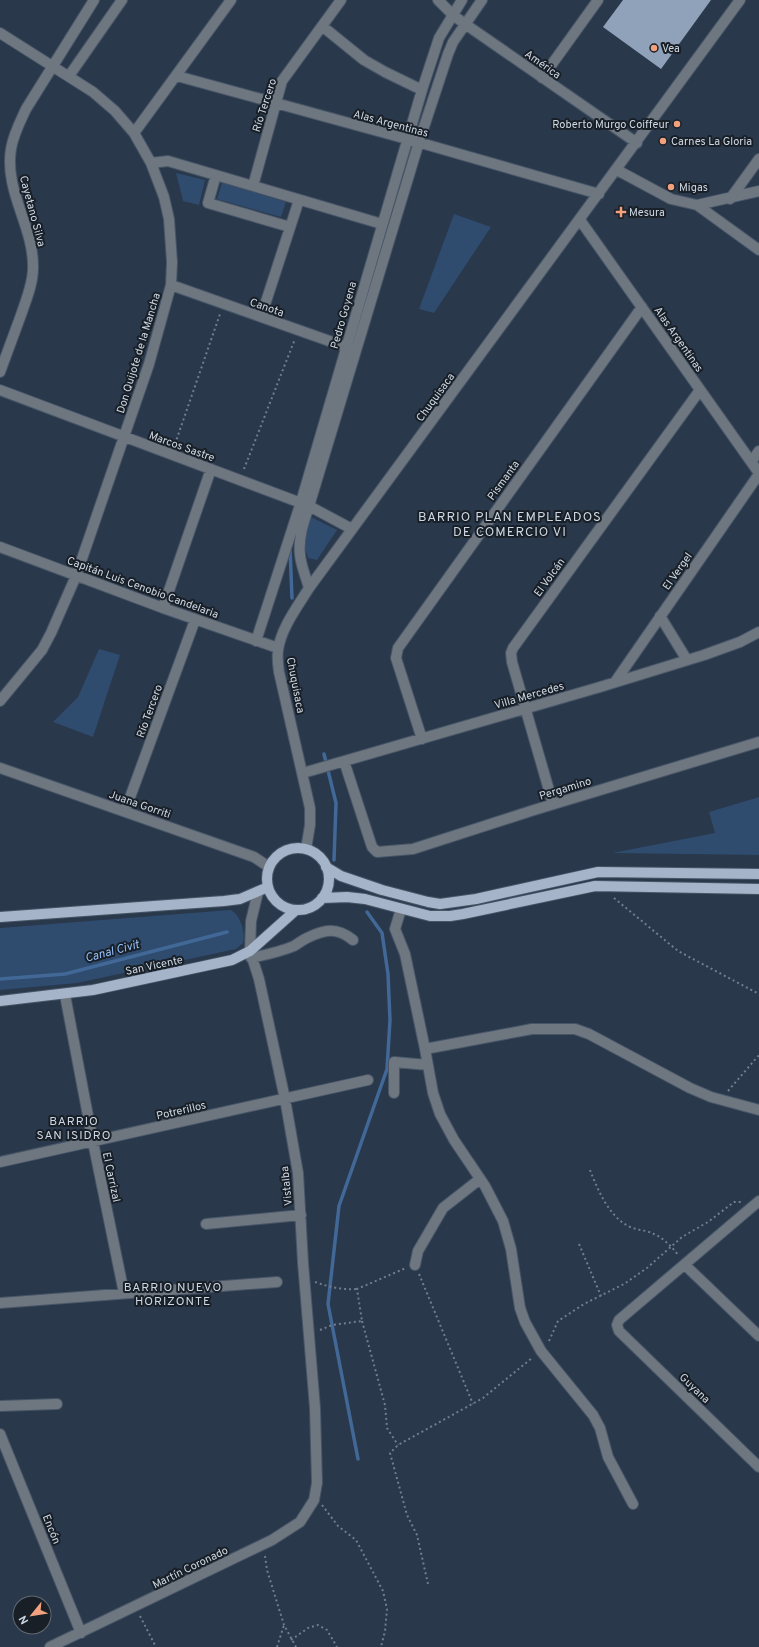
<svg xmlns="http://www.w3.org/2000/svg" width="759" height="1647" font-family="Overpass,sans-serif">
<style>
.green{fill:#2f4b6e}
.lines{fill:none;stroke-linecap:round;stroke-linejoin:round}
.stream{stroke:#426897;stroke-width:3.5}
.building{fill:#90a2b9}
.minor-casing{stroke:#475567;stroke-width:12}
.major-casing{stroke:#475567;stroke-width:12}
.path{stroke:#717e8e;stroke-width:2;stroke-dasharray:2 3;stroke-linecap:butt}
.minor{stroke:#6e7680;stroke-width:10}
.major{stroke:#a5b4c8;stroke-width:10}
.poi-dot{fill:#f1a17d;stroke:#181f27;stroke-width:1.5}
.labels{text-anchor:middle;stroke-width:4;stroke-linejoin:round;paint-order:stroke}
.poi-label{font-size:11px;fill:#ced8e4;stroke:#181f27;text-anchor:start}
.street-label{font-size:11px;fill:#ced8e4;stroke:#181f27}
.water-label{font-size:12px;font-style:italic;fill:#95c2fb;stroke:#181f27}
.neighbourhood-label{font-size:12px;letter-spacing:1px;fill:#ced8e4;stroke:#181f27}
.quarter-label{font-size:13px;letter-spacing:1px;fill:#ced8e4;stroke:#181f27}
</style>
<rect width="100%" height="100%" fill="#29384b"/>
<path class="green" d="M176,173l29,7 -6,25 -16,-4z
M222,183l64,19 -5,15 -64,-18z
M454,214l37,13 -57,86 -15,-4z
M311,517l26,13 -20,30 -9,-2 -4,-13z
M99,649l21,6 -27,82 -40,-15 25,-25z
M759,797v58l-147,-2 103,-20 -6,-21z
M230,910c10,3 16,23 13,33l-7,6 -159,34 -77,7v-62z"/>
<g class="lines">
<path class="stream" d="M290,548l2,50
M324,754l12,49 -2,57
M0,979l65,-5 162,-42
M358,1459l-30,-155 11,-98 48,-137 3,-49 -2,-46 -6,-41 -15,-21"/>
</g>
<path class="building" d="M623,0h88l-50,69 -58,-42z"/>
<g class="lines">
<g class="minor-casing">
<path id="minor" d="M438,0l15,15 12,9 172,119
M322,26l42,34 21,12 37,18
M0,33l93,59 22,19 19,22 17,30 13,34 5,22 3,43 -1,23 -22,79 -73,212 -25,57 -9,17 -42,51
M69,76l53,-76
M177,76l230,63 192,55
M542,78l56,-78
M134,133l97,-133
M151,163l17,-2 214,63
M617,170l54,29 26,6 62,45
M216,175l-8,28 82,24
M253,186l29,-105 59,-81
M730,199l29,-40
M697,205l62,-14
M580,220l179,253
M171,285l181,64
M261,317l38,-117
M0,372c7,-19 14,-38 21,-57 5,-15 12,-31 12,-47 1,-41 -29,-77 -22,-119 2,-14 9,-27 15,-40l68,-109
M0,390l309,116 43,23
M751,462l8,-11
M0,547l163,61 115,40
M309,588c-3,-11 -8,-22 -9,-33 -2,-17 4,-34 9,-49l110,-364 29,-88 5,-12 29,-42
M163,608l48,-139
M660,616l27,44
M256,641l45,-139 121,-412 17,-52 23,-38
M615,682l144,-208
M422,739l-26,-81 2,-10 244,-341
M344,761l28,86 5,5 36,-3 121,-39 225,-68
M0,768l254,89 15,10
M303,773l297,-86 104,-32 36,-13 19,-10
M553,804l-41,-142 -1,-9 2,-5 187,-258
M125,811l70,-191
M306,849l4,-24v-17l-31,-136c-1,-7 -2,-15 -1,-22 3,-22 20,-44 31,-62l431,-588
M401,909l-6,20 10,25 20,95 8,44 7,21 14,26 31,46 18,35 8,28 9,59 5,14 16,29 52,64 7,13 8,29 25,47
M251,958c14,-3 29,-6 43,-12 4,-2 8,-6 13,-8 18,-9 30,-11 46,2
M65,995l28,147 31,151
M425,1049l107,-20h43l14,5 101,54 21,9 48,13
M394,1093v-31l34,3
M0,1162l368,-82
M759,1201l-140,119 -2,5 2,6 140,136
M206,1224l95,-9
M415,1265l3,-14 25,-43 37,-29
M685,1265l74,71
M0,1303l277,-21
M0,1406l57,-2
M0,1434l81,199
M50,1647l222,-107 28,-18 14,-22 3,-17 -2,-75 -12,-145 -5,-90 -13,-74 -26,-120 -9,-28 1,-30 7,-29"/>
</g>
<g class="major-casing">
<path id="major" d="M267 879a31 31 0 1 1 62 0a31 31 0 1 1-62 0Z
M326,867l15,9 41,14 46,12 12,2 36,-5 122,-27 161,2
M322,898l25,-1 18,2 65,17h20l13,-2 132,-28 164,3
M0,917l224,-16 16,-2 28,-12
M0,1001l93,-11 139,-30 18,-9 46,-41"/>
</g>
<path class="path" d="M175,444l45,-130
M244,469l51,-130
M614,898l64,53 81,43
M728,1091l31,-36
M590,1170c8,20 18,45 38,56 6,3 12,4 18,5 14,4 24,13 32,24
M579,1244l22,52
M419,1274l54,130
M315,1282c14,5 27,8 42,7
M362,1321l23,84 2,23 11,17
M320,1330l12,-5 30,-4 -5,-32 49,-21
M549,1341l9,-20 26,-17 40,-20 23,-16 35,-31 26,-15 26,-20h7
M322,1505l16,21 18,14 27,51 4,18 -2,22 -4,16
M265,1556l2,14 17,55 12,22
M428,1584l-11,-49 -10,-20 -17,-62 8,-8 85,-47 49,-40
M140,1616l16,31
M291,1640l17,-12 10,-3 9,5 10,17
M277,1647l7,-22"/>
<use href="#minor" class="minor"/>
<use href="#major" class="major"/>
</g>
<g class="poi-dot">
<circle cx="654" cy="48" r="4"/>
<circle cx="677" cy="124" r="4"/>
<circle cx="663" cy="141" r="4"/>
<circle cx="671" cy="187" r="4"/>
<path d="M619 206h4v4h4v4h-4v4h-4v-4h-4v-4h4z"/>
</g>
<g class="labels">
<g class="poi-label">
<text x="662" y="52">Vea</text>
<text x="669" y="128" text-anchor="end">Roberto Murgo Coiffeur</text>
<text x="671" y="145">Carnes La Gloria</text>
<text x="679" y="191">Migas</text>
<text x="629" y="216">Mesura</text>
</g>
<g class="street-label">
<text transform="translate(543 64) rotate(35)" y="4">América</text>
<text transform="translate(264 105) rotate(-72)" y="4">Río Tercero</text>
<text transform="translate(391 123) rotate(15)" y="4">Alas Argentinas</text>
<text transform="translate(33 211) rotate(75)" y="4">Cayetano Silva</text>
<text transform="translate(267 307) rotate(19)" y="4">Canota</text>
<text transform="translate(343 315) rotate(-74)" y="4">Pedro Goyena</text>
<text transform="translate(679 339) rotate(55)" y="4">Alas Argentinas</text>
<text transform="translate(138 353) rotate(-73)" y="4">Don Quijote de la Mancha</text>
<text transform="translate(435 397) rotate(-54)" y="4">Chuquisaca</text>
<text transform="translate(182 446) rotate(20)" y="4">Marcos Sastre</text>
<text transform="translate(503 480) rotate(-54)" y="4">Pismanta</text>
<text transform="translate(677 571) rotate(-55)" y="4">El Vergel</text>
<text transform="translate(549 577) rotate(-54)" y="4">El Volcán</text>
<text transform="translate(143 587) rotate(20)" y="4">Capitán Luis Cenobio Candelaria</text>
<text transform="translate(296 685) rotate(79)" y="4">Chuquisaca</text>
<text transform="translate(529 695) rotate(-16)" y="4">Villa Mercedes</text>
<text transform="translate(149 711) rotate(-70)" y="4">Río Tercero</text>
<text transform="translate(565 788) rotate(-17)" y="4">Pergamino</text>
<text transform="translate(140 804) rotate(19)" y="4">Juana Gorriti</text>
<text transform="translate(154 965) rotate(-12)" y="4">San Vicente</text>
<text transform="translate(181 1110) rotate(-13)" y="4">Potrerillos</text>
<text transform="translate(112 1177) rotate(78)" y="4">El Carrizal</text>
<text transform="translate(286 1186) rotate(-96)" y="4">Vistalba</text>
<text transform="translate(695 1388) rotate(44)" y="4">Guyana</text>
<text transform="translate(52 1529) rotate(68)" y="4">Encón</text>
<text transform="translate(190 1567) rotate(-26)" y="4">Martín Coronado</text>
</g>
<g class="water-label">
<text transform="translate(112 951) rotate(-15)" y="4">Canal Civit</text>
</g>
<g class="neighbourhood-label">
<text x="74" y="1125">BARRIO<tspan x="74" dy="14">SAN ISIDRO</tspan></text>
<text x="173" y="1291">BARRIO NUEVO<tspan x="173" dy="14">HORIZONTE</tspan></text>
</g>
<g class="quarter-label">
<text x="510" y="521">BARRIO PLAN EMPLEADOS<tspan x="510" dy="15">DE COMERCIO VI</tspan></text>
</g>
</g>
<g transform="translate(32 1615) rotate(240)"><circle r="19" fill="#181f27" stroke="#616973"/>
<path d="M0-3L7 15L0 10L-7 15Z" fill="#f1a17d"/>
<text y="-6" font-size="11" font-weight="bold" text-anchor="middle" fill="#ced8e4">N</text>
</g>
</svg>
